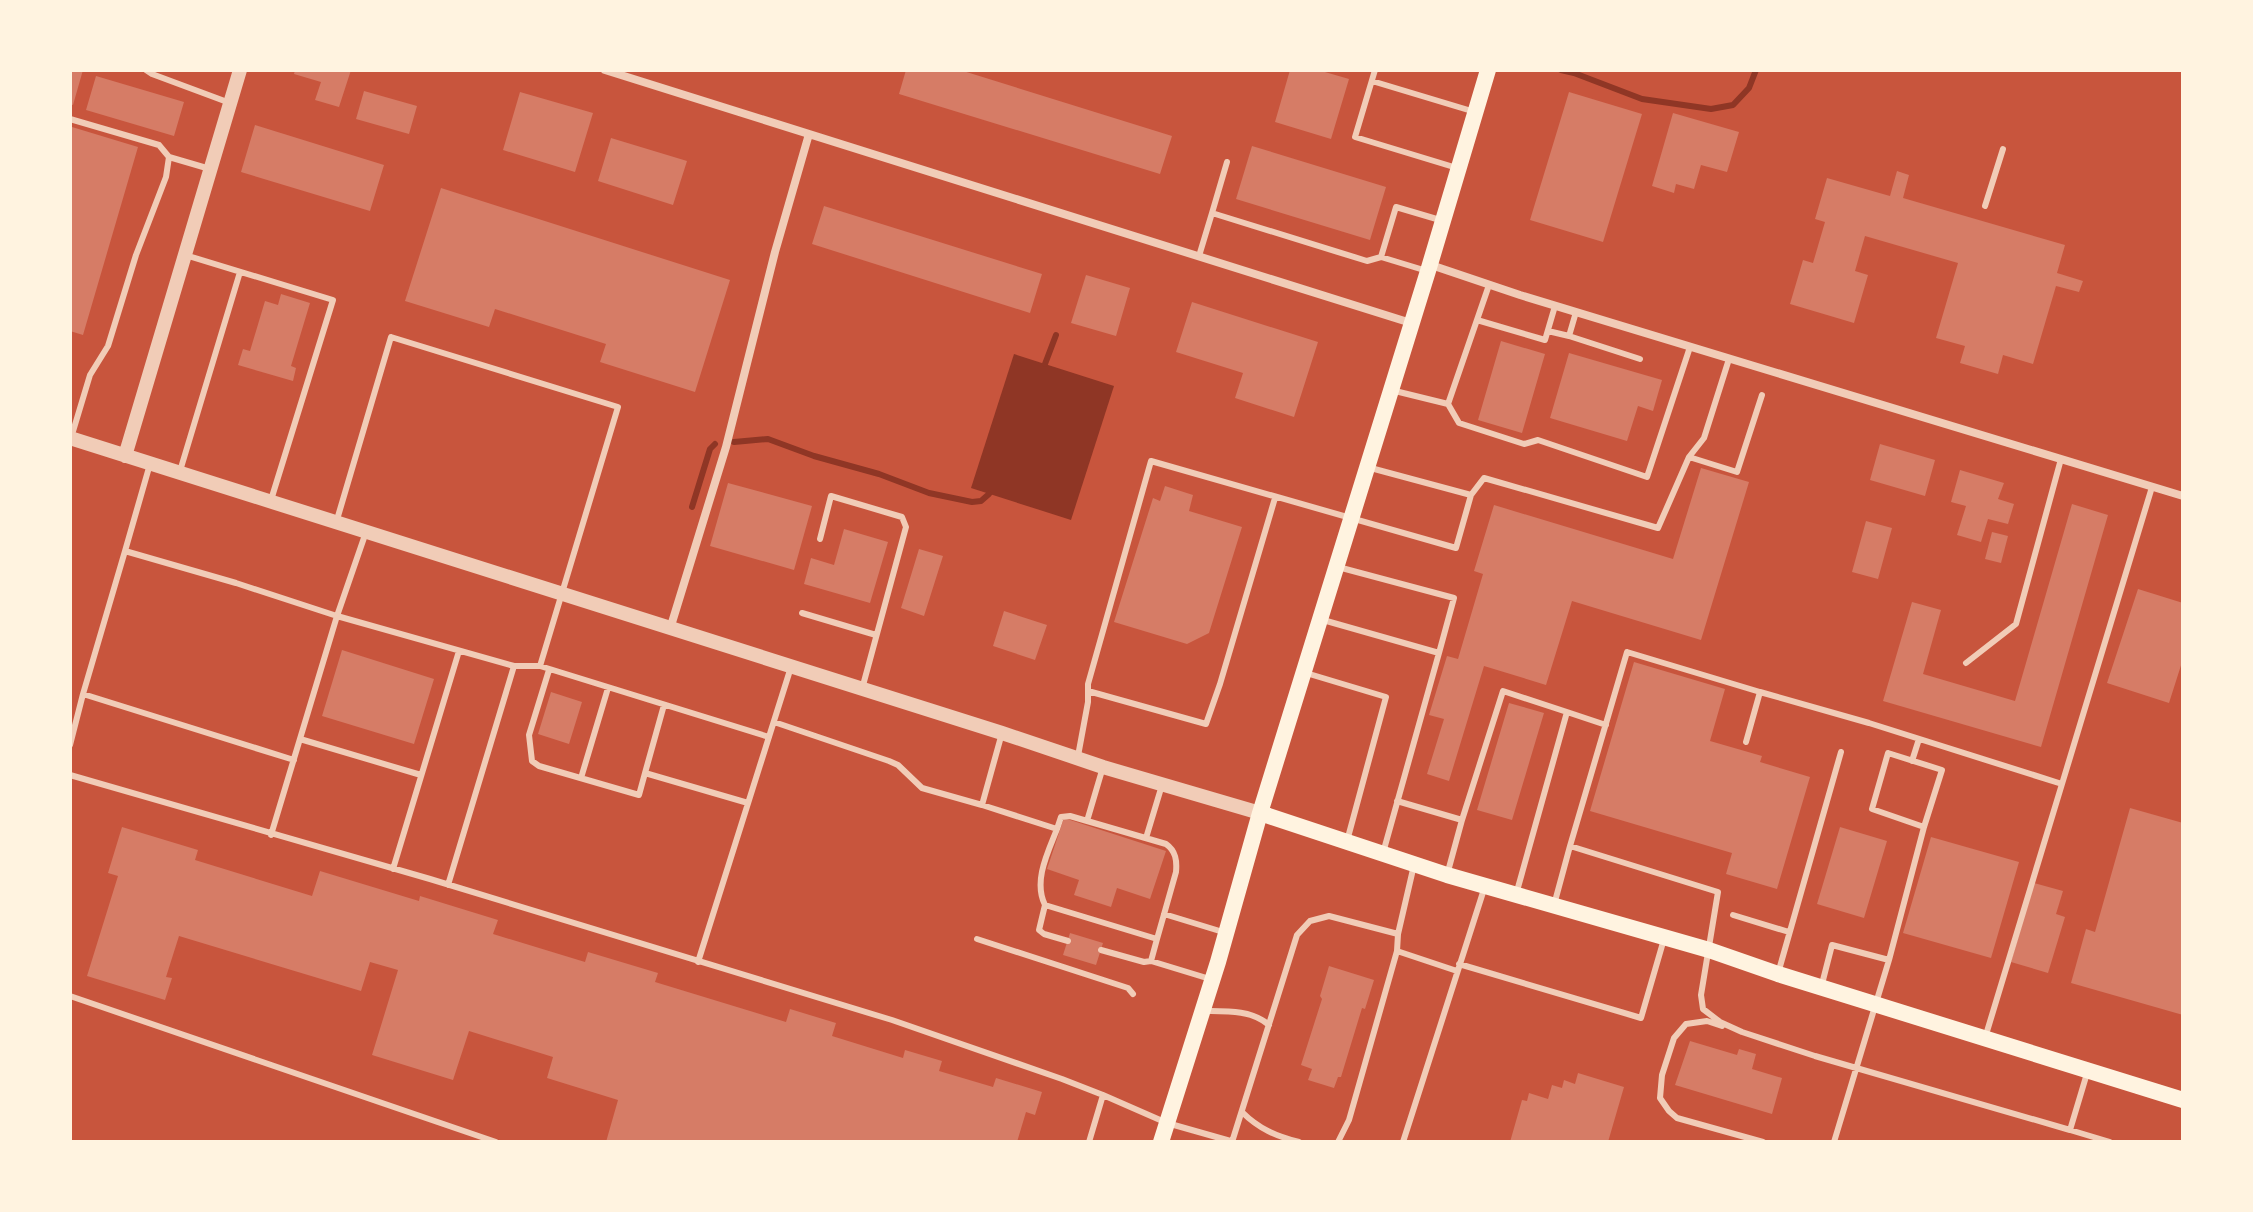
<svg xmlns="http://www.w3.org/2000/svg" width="2253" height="1212" font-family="'PT Sans Narrow',sans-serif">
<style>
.water{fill:#8f3625}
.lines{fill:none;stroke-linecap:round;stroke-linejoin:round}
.stream{stroke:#8f3625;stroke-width:6}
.building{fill:#d67c66}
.service{stroke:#f1ccb7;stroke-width:6}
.minor{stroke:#f1ccb7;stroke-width:8}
.tertiary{stroke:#f1ccb7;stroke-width:14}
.secondary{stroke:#fff3e0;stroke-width:16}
</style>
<rect width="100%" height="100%" fill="#c8553d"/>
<path class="water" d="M1014,354l100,32 -43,134 -100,-32z"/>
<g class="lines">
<path class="stream" d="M1561,70l13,3 68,26 69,10 22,-4 16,-17 7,-18
M1045,364l11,-29
M734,442l34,-3 46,17 65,18 50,19 43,9 9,-1 8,-7
M692,507l18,-58 5,-5"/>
</g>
<path class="building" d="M70,70h13l-10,35 -3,-1z
M295,70h56l-12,37 -24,-7 6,-18 -27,-8z
M906,70h54l212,66 -12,38 -261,-80z
M1290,70h28l31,9 -18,60 -56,-17z
M96,76l88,26 -10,34 -88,-26z
M364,91l53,15 -8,28 -53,-15z
M520,92l73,21 -18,59 -72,-22z
M1569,92l73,22 -39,128 -73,-22z
M1673,113l66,19 -12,40 -26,-7 -7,24 -18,-5 -2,9 -22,-7z
M255,125l129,40 -14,46 -129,-39z
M72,127l66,20 -55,188 -13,-4v-196z
M611,138l76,23 -14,44 -75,-24z
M1252,146l134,41 -16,53 -134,-41z
M1897,171l12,4 -6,23 162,47 -8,28 26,8 -4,11 -23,-6 -23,78 -30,-9 -5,19 -38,-11 5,-17 -29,-8 22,-75 -93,-27 -10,35 13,4 -14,48 -64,-19 13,-44 10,3 12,-41 -10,-3 12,-41 63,18z
M441,188l289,92 -35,112 -95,-30 6,-18 -111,-35 -6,18 -84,-26z
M824,206l218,68 -12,39 -218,-69z
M1086,275l44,13 -14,48 -45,-13z
M281,294l29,9 -19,63 5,2 -3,13 -55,-16 5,-16 7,2 15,-50 13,4z
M1192,302l126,40 -24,75 -59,-19 8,-25 -67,-21z
M1501,341l44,13 -23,79 -44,-13z
M1569,353l93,27 -9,31 -15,-5 -11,35 -77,-23z
M1880,444l55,16 -10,36 -55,-16z
M1701,468l48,14 -48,158 -129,-39 -26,84 -62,-19 -35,115 -22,-7 17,-55 -15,-4 18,-59 11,3 25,-85 -9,-3 20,-66 179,54z
M1960,470l44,13 -6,16 16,5 -6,20 -20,-5 -7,23 -24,-7 9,-29 -15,-4z
M728,483l84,23 -18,64 -84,-24z
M1165,486l28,9 -4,16 53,16 -33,106 -22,11 -73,-22 39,-124 7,3z
M2072,504l36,11 -67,232 -158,-46 29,-99 29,8 -18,64 92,27z
M1866,521l26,7 -14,51 -26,-7z
M844,529l44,13 -18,61 -66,-19 7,-26 23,7z
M1992,532l16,4 -7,27 -16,-4z
M919,549l24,7 -19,60 -23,-8z
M2138,589l45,14v56l-14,44 -62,-20z
M1004,611l43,14 -12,35 -42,-14z
M342,650l92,29 -20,65 -92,-28z
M1634,662l91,27 -15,52 52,15 -2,6 50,15 -33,112 -51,-15 6,-21 -142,-42z
M551,692l31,10 -13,42 -31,-10z
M1509,703l35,10 -32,107 -35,-10z
M2130,808l53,15v192l-112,-32 15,-54 9,3z
M1064,818l102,33 -16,48 -33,-11 -6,19 -37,-12 5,-15 -32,-11z
M122,827l76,23 -3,10 117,36 8,-25 99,30 1,-5 78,24 -5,14 92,28 3,-10 70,21 -3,9 131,40 4,-13 46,14 -4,13 71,22 2,-8 37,11 -3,10 54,16 3,-9 46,14 -7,23 -9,-3 -9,30h-411l12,-42 -71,-22 6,-21 -84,-26 -16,49 -81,-25 26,-85 -28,-8 -9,29 -182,-55 -13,41 6,1 -7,22 -78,-24 31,-100 -10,-3z
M1840,827l47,14 -23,77 -47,-14z
M1931,837l88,25 -28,96 -88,-25z
M2034,883l29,8 -7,23 9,3 -17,56 -37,-11z
M1070,933l33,10 -7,22 -33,-10z
M1329,966l45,14 -9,29 -3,-1 -21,69h-3l-4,11 -26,-8 4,-11 -11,-4 21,-66 -2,-3z
M1690,1041l47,14 2,-6 17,5 -4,15 30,9 -10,36 -97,-29z
M1578,1073l46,14 -16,55h-98l12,-42 5,1 2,-8 19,6 4,-14 10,3 2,-8 11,4z"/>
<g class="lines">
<path class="service" d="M146,70l6,4 78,29
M1375,70l-20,67 102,31
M1372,81l103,31
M70,119l89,26 10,12 -3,20 -30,78 -28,91 -18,29 -19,63
M169,157l41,12
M1227,162l-15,51 155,48 14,-4
M1985,206l18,-57
M185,255l148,45 -62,200
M1199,256l13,-43
M1427,271l-46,-14 15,-50 44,13
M1576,312l-7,24 71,23
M1477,320l68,20 10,-34
M1548,331l21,5
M1391,390l57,14 11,19 65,21 14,-4 109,37 43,-130
M1448,404l41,-119
M1689,457l48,15 25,-77
M150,464l-25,87 111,32 101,33 177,50
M1367,467l104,28 13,-17 174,50 31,-71 15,-19 25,-79
M180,471l60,-199
M336,523l55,-186 227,70 -78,259h-26l-66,219
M820,539l11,-43 71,21 4,10 -44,162
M802,613l74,22
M1323,620l116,33 15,-55 -116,-31
M1966,663l50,-39 45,-165
M540,666l229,71
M549,670l-20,65 3,26 7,5 100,29 6,-22
M1306,673l80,24 -39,144
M1088,691l118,33 14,-40 55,-186
M1760,692l109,31 193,61 -77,254
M83,694l42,-143
M664,705l-19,68 103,30
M1567,712l39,13
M774,722l115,39 9,4 24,23 60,17 20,-72
M300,739l121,36
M70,745l13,-51 211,66
M1078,756l10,-54v-18l63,-223 305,87 15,-53
M1912,761l7,-22
M70,775l360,104 462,141 170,59 41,16
M581,778l27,-90
M2062,784l90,-297
M1397,801l65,19 -15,55
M982,805l75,24c-9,23 -24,52 -12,76l112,34 -6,22 59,18
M1462,820l41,-129 64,21 -50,179
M1087,821l16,-54
M1057,829l4,-12 9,-1 96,28c10,7 11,17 10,28l-19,67
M271,835l66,-219 29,-84
M1146,838l16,-53
M1570,846l57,-194 133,40 -14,50
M1383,853l56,-200
M393,869l66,-218
M1045,905l-6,25 5,4 24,7
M1554,905l16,-59 148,46 -17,103 2,14 17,13 22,10 73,24 255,74 18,-60
M1164,914l59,18
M1733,915l56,17
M977,939l151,49 5,6
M1101,950l43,12 7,-1
M1397,951l60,20
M1889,960l35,-133 -52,-18 16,-56 54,17 -18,57
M698,962l93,-295
M1459,964l182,54 23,-79
M1779,970l62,-218
M1822,984l10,-39 57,15 -55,182
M70,996l426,146
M1206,1011c21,0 46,-1 63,14
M1722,1026l-15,-5 -21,3 -12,14 -12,37 -2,23 9,13 8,7 86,24
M1242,1112c17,17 34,24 57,30
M2070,1130l40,12
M1089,1142l14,-47 64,28 67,19
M1232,1142l65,-207 13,-14 19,-5 69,18
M1338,1142l11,-22 48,-169 1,-17 16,-69
M1403,1142l82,-256"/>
<path class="minor" d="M605,70l806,253
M1431,265l89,30 663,201
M670,629l56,-182 49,-195 34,-118"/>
<path class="tertiary" d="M70,438l932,295 101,34 157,46
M125,456l115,-386"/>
<path class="secondary" d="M1260,813l187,62 262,75 69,24 405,126
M1161,1142l57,-180 42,-149 168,-542 60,-201"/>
</g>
<rect width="2253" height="1212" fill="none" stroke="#fff3e0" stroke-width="144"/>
</svg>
